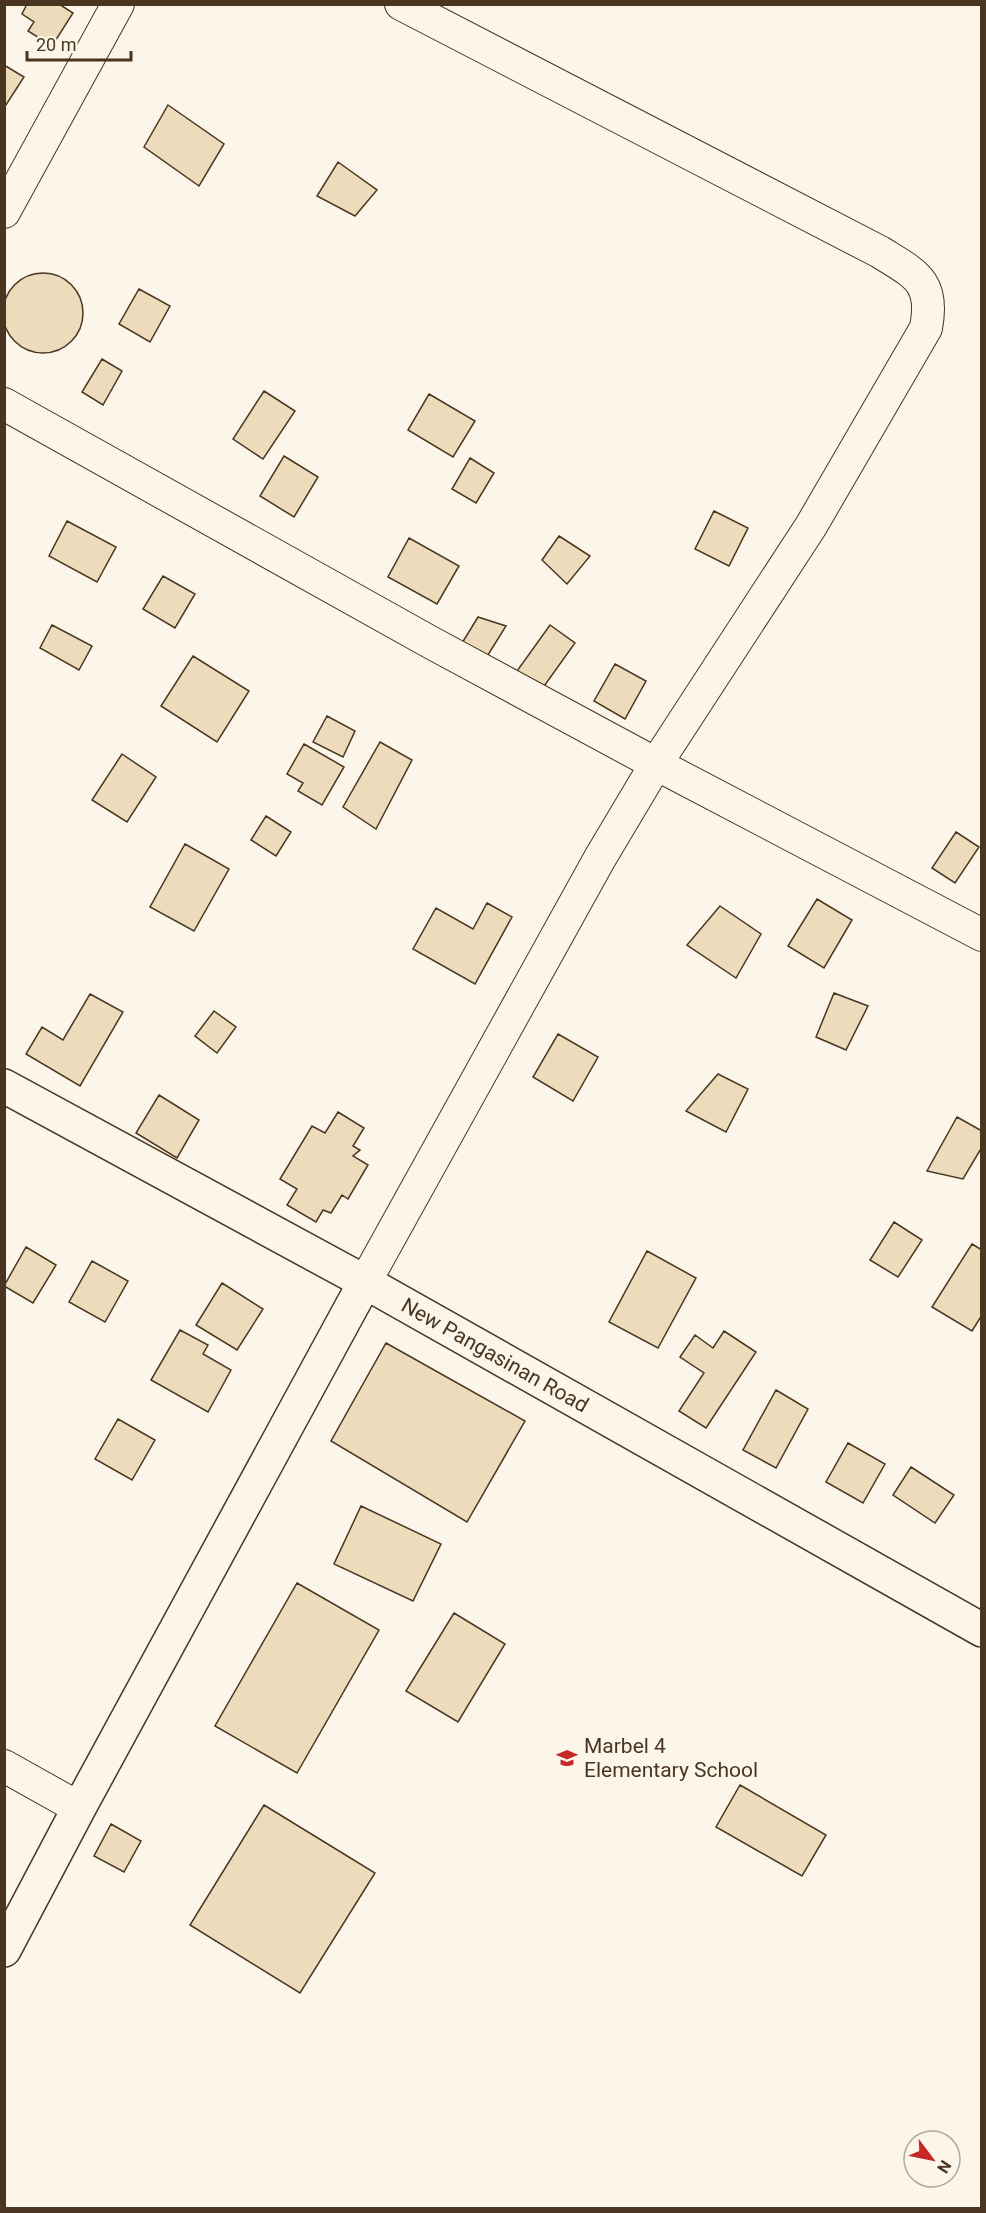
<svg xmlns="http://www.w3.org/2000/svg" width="986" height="2213" font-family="Roboto,sans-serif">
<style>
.building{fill:#ecdcbc;stroke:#4a3520;stroke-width:1.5}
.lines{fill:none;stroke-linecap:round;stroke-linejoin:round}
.minor-casing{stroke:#4a3520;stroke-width:34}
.tertiary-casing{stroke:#4a3520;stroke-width:36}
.secondary-casing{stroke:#4a3520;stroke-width:36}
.minor{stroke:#fbf6e9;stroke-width:32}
.tertiary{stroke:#fbf6e9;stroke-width:33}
.secondary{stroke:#fbf6e9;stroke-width:33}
.labels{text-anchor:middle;stroke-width:4.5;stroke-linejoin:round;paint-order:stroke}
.street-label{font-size:21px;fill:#4a3520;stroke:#fbf6e9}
.poi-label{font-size:21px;fill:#4a3520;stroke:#fbf6e9;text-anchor:start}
</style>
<rect width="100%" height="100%" fill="#fbf6e9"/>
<path class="building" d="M27,4h32l14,9 -21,33 -24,-15 6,-9 -12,-8z
M4,65l20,12 -20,31z
M168,105l56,39 -25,42 -55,-39z
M338,162l39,28 -22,26 -38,-20z
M3 313a40 40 0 1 1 80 0a40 40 0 1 1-80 0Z
M139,289l31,17 -20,36 -31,-18z
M102,359l20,12 -19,34 -21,-13z
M264,391l31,20 -32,48 -30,-20z
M429,394l46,27 -22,36 -45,-27z
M284,456l34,21 -24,40 -34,-21z
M470,458l24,15 -18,30 -24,-14z
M714,511l34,17 -19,38 -34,-17z
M67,521l49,26 -19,35 -48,-26z
M559,536l31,20 -23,28 -25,-24z
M409,538l50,28 -22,38 -49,-27z
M163,576l32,18 -20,34 -32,-19z
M478,617l28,9 -23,37 -24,-15z
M52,625l40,21 -13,24 -39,-22z
M550,625l25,18 -38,53 -25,-18z
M193,656l56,35 -32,51 -56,-36z
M615,664l31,17 -21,38 -31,-18z
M327,716l28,15 -12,26 -30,-15z
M380,742l32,18 -36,69 -33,-22z
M304,744l40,23 -22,38 -24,-14 5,-8 -16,-9z
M122,754l34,23 -29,45 -35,-22z
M266,816l25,16 -15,24 -25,-16z
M956,832l23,15 -24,36 -23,-15z
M185,844l44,25 -35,62 -44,-24z
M817,899l35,21 -28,48 -36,-22z
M487,903l25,14 -37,67 -62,-35 23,-41 37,21z
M720,906l41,28 -25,44 -49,-33z
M834,993l34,13 -22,44 -30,-13z
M90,994l33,18 -43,74 -54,-32 16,-27 21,13z
M214,1011l22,16 -19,26 -22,-17z
M558,1034l40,23 -25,44 -40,-24z
M718,1074l30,15 -22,43 -40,-21z
M159,1095l40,25 -22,38 -41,-25z
M338,1112l26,16 -11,18 7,4 -7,6 15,9 -20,34 -6,-4 -11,18 -8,-3 -7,12 -29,-17 10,-16 -17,-10 32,-53 13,7z
M957,1117l25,14v16l-19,32 -36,-8z
M894,1222l28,18 -24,37 -28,-17z
M972,1244l10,6v65l-10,16 -40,-24z
M26,1247l30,18 -23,38 -29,-17z
M647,1251l49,27 -38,70 -49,-26z
M92,1261l36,20 -23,41 -36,-20z
M222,1283l41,26 -26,41 -41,-25z
M180,1330l28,15 -5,9 28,16 -23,42 -57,-32z
M724,1331l32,21 -50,76 -27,-17 25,-38 -24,-16 15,-22 18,13z
M386,1343l139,78 -58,101 -136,-81z
M776,1390l32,19 -32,59 -33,-18z
M118,1419l37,21 -23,40 -37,-21z
M848,1443l37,21 -22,39 -37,-21z
M911,1467l43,28 -19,28 -42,-28z
M361,1506l80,38 -28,57 -79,-37z
M297,1583l82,47 -82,143 -82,-47z
M454,1613l51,31 -47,78 -52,-31z
M740,1785l86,50 -24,41 -86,-49z
M264,1805l111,68 -75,120 -110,-68z
M111,1824l30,17 -17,31 -30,-16z"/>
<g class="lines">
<g class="minor-casing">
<path id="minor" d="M4,212l114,-208
M4,404l426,238 226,122 326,171
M365,1282l235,-424 56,-94 155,-238 115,-198c9,-47 -11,-54 -46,-76l-479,-248
M4,1766l75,42"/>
</g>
<g class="tertiary-casing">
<path id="tertiary" d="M4,1950l75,-142 286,-526"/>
</g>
<g class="secondary-casing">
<g id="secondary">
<path id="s1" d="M4,1086l361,196 617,348"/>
</g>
</g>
<use href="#minor" class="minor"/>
<use href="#tertiary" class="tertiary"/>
<use href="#secondary" class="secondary"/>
</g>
<defs>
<g id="school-bare" transform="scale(1.62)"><path d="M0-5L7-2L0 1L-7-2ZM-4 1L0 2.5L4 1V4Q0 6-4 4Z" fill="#c62828" stroke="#fbf6e9" stroke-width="2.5" paint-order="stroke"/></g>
</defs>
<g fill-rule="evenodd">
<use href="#school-bare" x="567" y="1758"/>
</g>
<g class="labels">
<g class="street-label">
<text dy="7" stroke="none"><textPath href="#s1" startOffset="560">New Pangasinan Road</textPath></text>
</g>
<g class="poi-label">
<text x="584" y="1753">Marbel 4<tspan x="584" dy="24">Elementary School</tspan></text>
</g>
</g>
<rect width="986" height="2213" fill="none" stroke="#4a3520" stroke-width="12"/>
<g transform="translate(932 2159) rotate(122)"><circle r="28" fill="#fbf6e9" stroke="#b4a999" stroke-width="1.5"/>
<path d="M0-4.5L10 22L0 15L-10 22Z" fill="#c62828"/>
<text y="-9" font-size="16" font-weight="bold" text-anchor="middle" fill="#4a3520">N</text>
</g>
<path d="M27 51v9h104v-9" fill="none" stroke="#4a3520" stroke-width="3"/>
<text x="36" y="51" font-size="18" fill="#4a3520" stroke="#fbf6e9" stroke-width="4.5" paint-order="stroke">20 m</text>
</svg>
